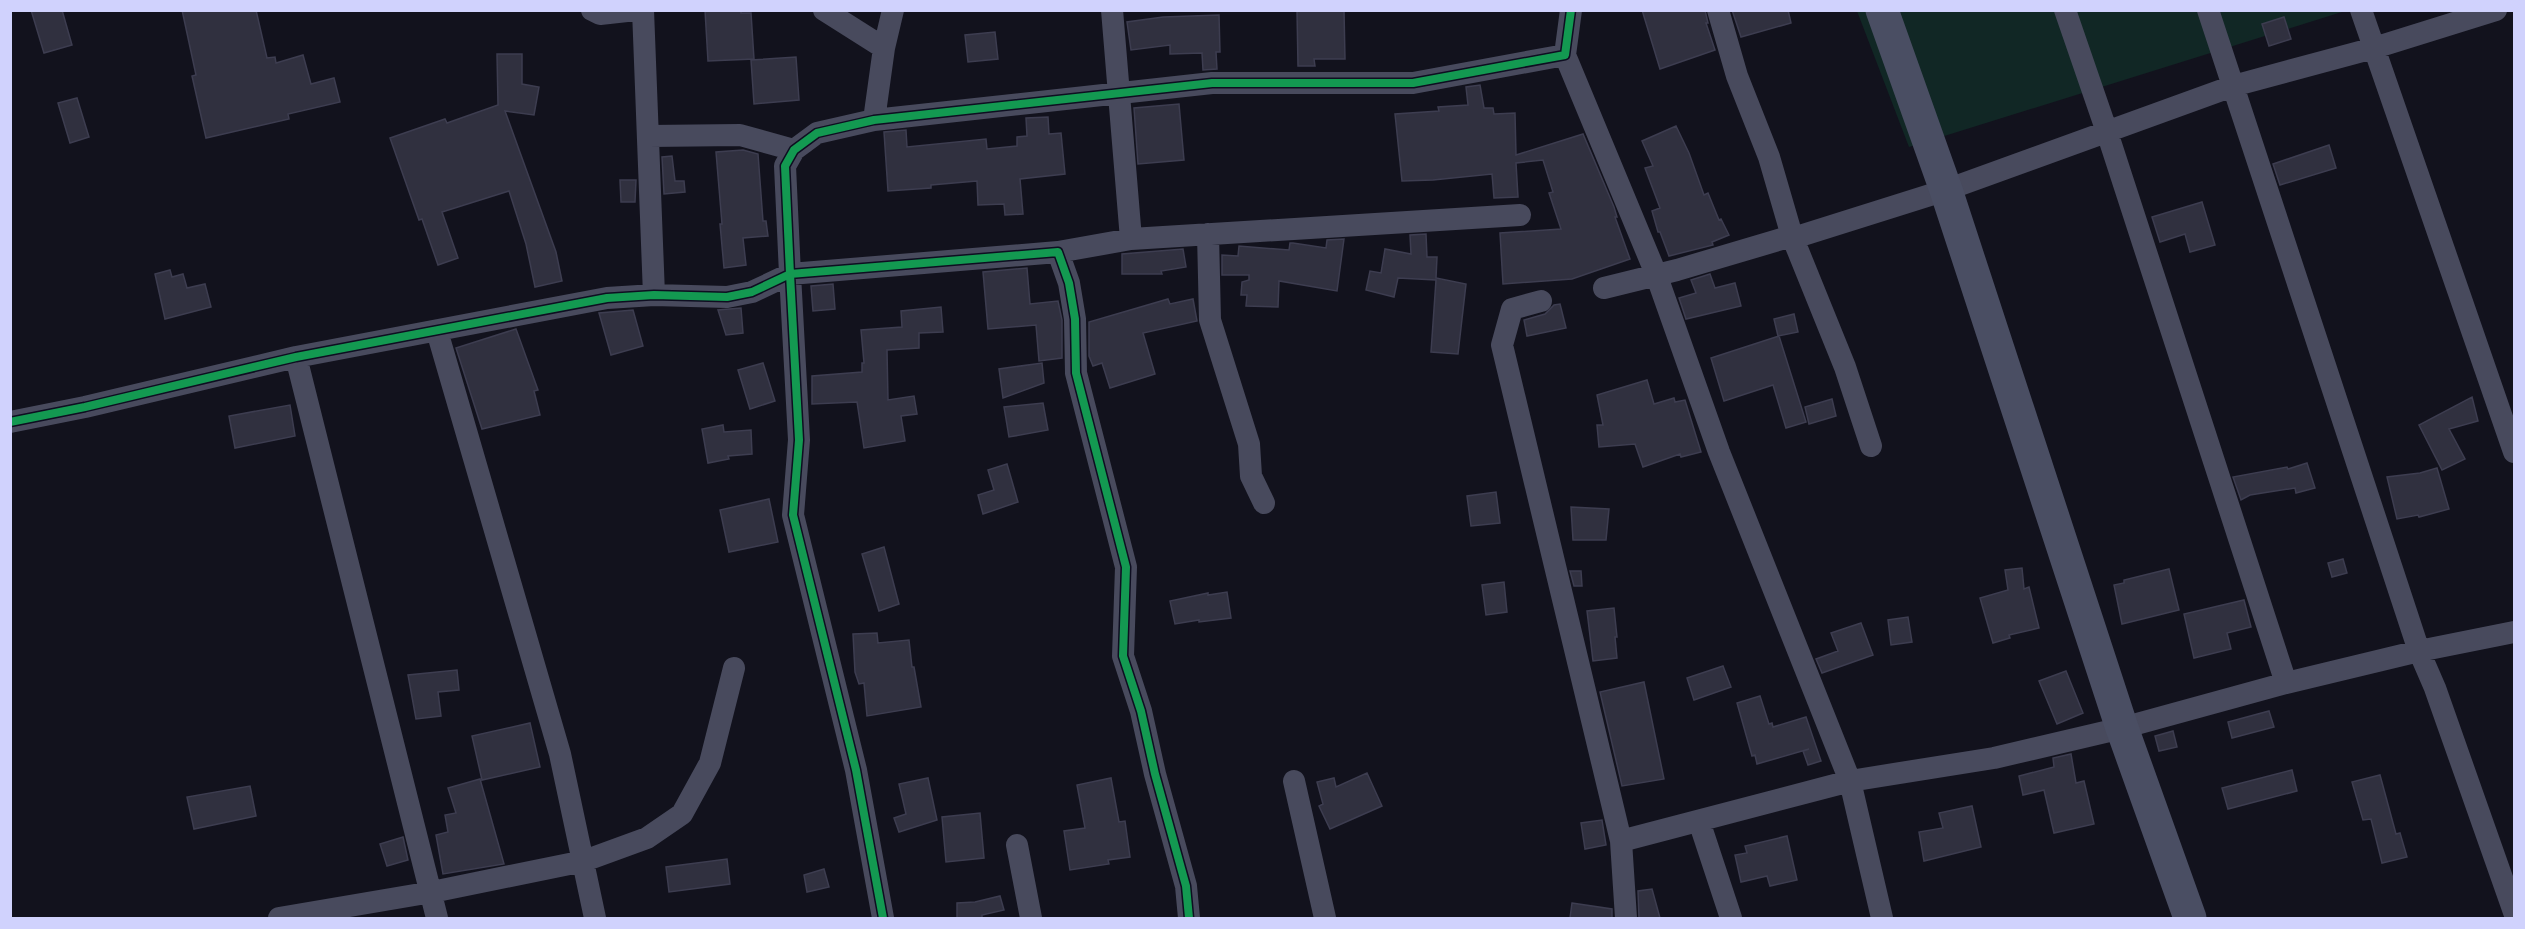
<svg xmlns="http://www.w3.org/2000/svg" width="2525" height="929" font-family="'PT Sans',sans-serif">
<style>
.green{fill:#112725}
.building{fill:#30303f;stroke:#3d3d50;stroke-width:1.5}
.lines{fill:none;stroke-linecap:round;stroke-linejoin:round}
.street{stroke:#484a5d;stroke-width:22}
.secondary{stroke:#4a4e63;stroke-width:33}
.cycleway-casing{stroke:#0e0e21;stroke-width:11}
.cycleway{stroke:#139951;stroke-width:8}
</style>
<rect width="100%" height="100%" fill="#12121d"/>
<path class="green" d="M1857,11h488l-436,136z"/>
<path class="building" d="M31,10h31l10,35 -28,8z
M182,10h74l11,48 8,-1 1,6 27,-8 8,29 23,-6 6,24 -52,12 1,5 -83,19 -14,-62 4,-1z
M705,10h36v3h10l3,46 -46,2z
M1297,10h47l1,49h-31l1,7h-17z
M1642,10h63l3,13h-2l9,27 -55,19z
M1732,10h56l3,13 -50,14z
M1219,15l1,37h-4l1,17 -14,1 -1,-17 -32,1v-9l-39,5 -4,-28 36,-5z
M2284,17l7,22 -22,7 -7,-22z
M995,32l3,27 -30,3 -3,-27z
M497,54h25v30l17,3 -5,28 -29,-4 51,141 6,29 -27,6 -9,-43 -17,-53 -67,21 16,46 -20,7 -16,-46 -3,1 -29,-82 55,-19 2,4 51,-18z
M796,57l3,43 -45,4 -3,-44z
M1480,85l4,23h9l1,6 21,-1 1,42 67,-21 31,73 3,10h-2l15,42 -58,20 -69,5 -3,-51 61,-4 -12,-36 4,-1 -10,-32 -27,3 2,34 -24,1 -2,-24 -59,6 -31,1 -7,-67 44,-3 -1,-4 30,-2 -2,-18z
M77,98l12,39 -19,6 -12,-40z
M1179,104l5,56 -46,4 -4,-56z
M1048,117l1,17 12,-1 4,41 -45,5 3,35 -18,1 -1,-11 -26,1 -1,-24 -46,4v3l-43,3 -4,-59 22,-2 1,17 79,-8 1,10 30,-3v-9l10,-1 -1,-18z
M1676,126l13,27 15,42 4,-2 11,27 2,-1 8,16 -17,7 1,3 -44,11 -9,-24h-2l-6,-21 8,-3 -15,-40 8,-2 -11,-25z
M2329,145l7,23 -56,17 -7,-21z
M743,150l15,4 5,67h3l2,15 -25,2 3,27 -22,3 -4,-44h2l-6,-72z
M672,156l3,25h9l1,11 -21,2 -2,-37z
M620,180h16l-1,22h-14z
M2202,202l13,43 -25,7 -5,-18 -25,8 -8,-25z
M1426,234l1,23h10l-1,21 30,6 -8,70 -27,-2 5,-72 -38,-2 -4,19 -28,-7 4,-19 11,2 4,-24 26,5 -1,-19z
M1344,239l-7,52 -58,-10 -1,26 -32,-1 1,-11h-6l1,-13 7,-2v-5h-27v-20l16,1 1,-10 50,4 1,-7h3l33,5 1,-8z
M1183,249l3,18 -25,4 1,3h-40v-20z
M1027,268l3,36 28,-3 4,19v38l-23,3 -3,-36 -48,4 -5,-57z
M170,270l2,7 11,-3 4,14 18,-4 6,23 -46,12 -10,-45z
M1710,274l5,14 20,-5 6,23 -55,13 -7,-21 17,-5 -5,-13z
M833,284l2,25 -22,2 -2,-25z
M1168,299l2,5 23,-5 4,22 -54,12 12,41 -45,14 -8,-25 -9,3 -4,-10v-34z
M1560,304l6,24 -39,8 -3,-16 21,-6 9,-9z
M941,307l2,25 -24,1v15l-32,2 1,50 26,-4 3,18 -16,2 4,25 -41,7 -7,-46 -45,2v-28l50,-4v-9h2l-3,-33 41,-3 -1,-16z
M741,308l2,25 -17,2 -8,-25z
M633,310l10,36 -32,9 -12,-42z
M1794,314l4,18 -20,4 -4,-17z
M516,329l22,61 -4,1 6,24 -58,14 -26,-81z
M1779,336l27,86 -20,6 -13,-43 -49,16 -13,-43z
M763,363l12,38 -25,8 -12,-39z
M1042,363l2,20 -41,15 -4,-29z
M1647,380l7,24 20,-6 1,4 10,-2 16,52 -20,5 -1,-3 -37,13 -8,-23 -36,3 -2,-22h6l-6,-30z
M2472,397l6,24 -29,8 16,30 -23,11 -23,-45z
M1832,399l4,17 -27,8 -4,-17z
M1043,403l5,27 -39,7 -5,-30z
M290,405l5,31 -60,12 -6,-32z
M723,425l1,7 27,-2 1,24 -24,2 1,3 -21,4 -6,-34z
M2307,463l8,25 -19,5 -1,-5 -45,7 -9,5 -8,-23 54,-10 1,2z
M1007,464l11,38 -35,12 -5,-19 16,-5 -6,-20z
M2437,468l12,41 -30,8 -1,-2 -21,4 -10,-42 33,-4z
M1496,492l4,31 -29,3 -4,-30z
M769,499l9,43 -49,10 -9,-42z
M1571,507l38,2 -3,31h-33z
M884,547l15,57 -20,7 -17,-57z
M2343,559l4,14 -15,4 -4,-14z
M2022,568l2,21 5,-2 10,41 -30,7 1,3 -17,5 -13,-45 28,-8 -3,-20z
M2169,569l10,41 -57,14 -8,-39 10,-2v-3z
M1570,571h11l1,15h-8z
M1504,582l3,30 -21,3 -4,-30z
M1227,592l4,26 -32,4v-2l-24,4 -5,-23 38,-8v2z
M2244,600l7,27 -24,6 4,16 -37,9 -10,-44z
M1614,608l3,29h-2l2,21 -24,3 -6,-50z
M1908,617l4,25 -21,3 -3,-25z
M1861,623l12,32 -51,18 -6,-14 22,-8 -7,-18z
M877,633l1,10 31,-3 3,27h2l7,40 -54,9 -3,-33 -5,1 -4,-12 -2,-38z
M1723,666l8,21 -37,13 -7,-22z
M457,670l2,20 -21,2 3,24 -25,3 -8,-44z
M2066,671l17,42 -26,11 -18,-43z
M1644,682l20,97 -42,7 -22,-94z
M1760,696l9,28 3,-1 1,4 33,-10 15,44 -13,4 -5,-14 6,-2 -52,15 -2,-9 -3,1 -15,-53z
M2269,711l5,16 -42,11 -4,-16z
M530,723l10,44 -58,13 -10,-44z
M2173,731l4,16 -18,4 -4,-15z
M2071,754l5,29 8,-2 10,43 -40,9 -10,-43 -21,5 -4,-19 35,-9 -1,-9z
M2292,770l5,21 -69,18 -6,-21z
M1367,773l15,33 -52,23 -11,-23 4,-2 -6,-22 17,-4 2,9z
M2380,775l16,59 4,-1 7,24 -25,6 -11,-44 -8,1 -11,-38z
M928,778l9,42 -38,12 -5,-14 12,-4 -7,-30z
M1111,778l8,44 6,-1 5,36 -22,3 1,4 -39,6 -6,-39 21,-3 -8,-43z
M480,779l24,85 -61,10 -7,-39 12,-3 -3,-17 11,-2 -8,-25z
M250,786l6,30 -62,13 -7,-32z
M1972,806l9,41 -57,14 -5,-29 24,-4 -4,-15z
M980,813l4,45 -38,4 -4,-45z
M1602,820l4,25 -21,4 -4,-26z
M1787,836l10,44 -27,6 -3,-10 -26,6 -6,-27 12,-2 -2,-7z
M403,837l5,23 -21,6 -7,-22z
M727,859l3,25 -61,8 -3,-25z
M824,869l5,18 -22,5 -3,-17z
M1652,889l8,29h-21l-1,-27z
M1000,896l4,14 -22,5v3h-25v-15l18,-1z
M1572,903l40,6v9h-42z"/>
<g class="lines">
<path class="street" d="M592,10l8,4 36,-4
M643,10l11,285
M824,10l60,38
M1112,10l19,229
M1718,10l19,66 32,81 23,79 53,131 26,79
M2065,10l42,122 179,551
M2208,10l211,641 16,37 79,224
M2361,10l153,442
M1565,55l91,219 63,178 131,329 32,137
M874,120l10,-72 9,-38
M649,136l91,-1 54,15
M1208,234l2,86 39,124 2,32 13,27
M1058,252l73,-13 389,-24
M1604,288l73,-18 115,-34 11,-1 143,-45 287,-104 141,-38 122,-38
M1541,301l-29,8 -10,36 119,496 5,77
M437,331l123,423 35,164
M296,357l141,561
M10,422l75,-15 211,-50 311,-59 47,-3 73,2 25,-5 38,-18 -5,-108 9,-16 23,-17 57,-13 338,-37h201l152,-28 6,-45
M1294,781l31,137
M1699,821l32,97
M1621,841l229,-60 144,-23 128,-30 164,-45 133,-32 95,-19
M1017,845l14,73
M279,918l153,-26 152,-31 63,-23 35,-24 28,-51 24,-95
M883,918l-27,-148 -63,-255 6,-75 -9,-166 268,-22 11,31 6,36 1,54 50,194 -3,89 18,55 14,63 31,112 3,32"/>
<path class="secondary" d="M1882,10l64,180 176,538 68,190"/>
<g class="cycleway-casing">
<path id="cycleway" d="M10,422l75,-15 211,-50 311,-59 47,-3 73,2 25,-5 38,-18 -5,-108 9,-16 23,-17 57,-13 338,-37h201l152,-28 6,-45
M883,918l-27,-148 -63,-255 6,-75 -9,-166 268,-22 11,31 6,36 1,54 50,194 -3,89 18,55 14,63 31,112 3,32"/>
</g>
<use href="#cycleway" class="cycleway"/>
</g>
<rect width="2525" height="929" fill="none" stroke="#d0d2fd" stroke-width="24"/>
</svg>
